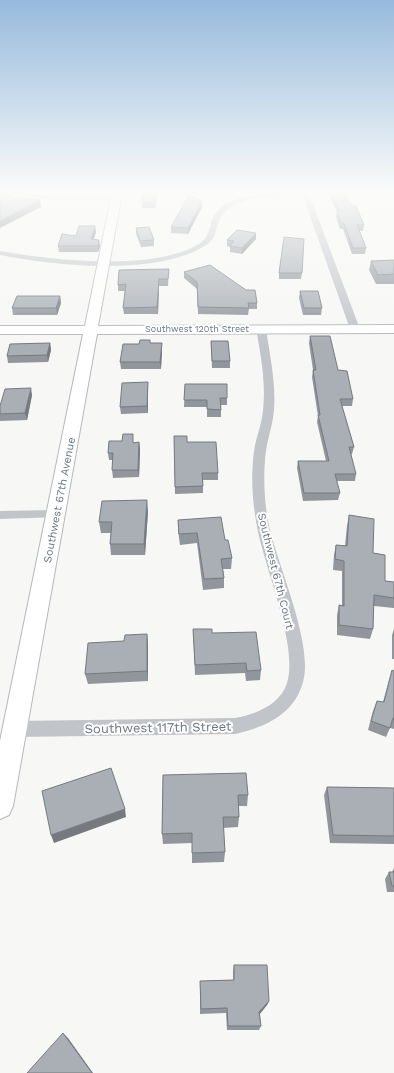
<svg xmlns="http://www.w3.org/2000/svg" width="394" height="1073" font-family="'Work Sans',sans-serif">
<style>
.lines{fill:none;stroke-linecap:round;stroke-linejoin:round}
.secondary-casing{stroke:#b4b8bc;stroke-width:2}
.street{fill:#c1c4c8;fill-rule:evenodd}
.secondary{fill:#fff;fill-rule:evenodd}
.wall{fill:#91969c}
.shaded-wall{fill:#767a7f}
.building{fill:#a9afb5;stroke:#767a7f}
.labels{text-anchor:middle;stroke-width:4;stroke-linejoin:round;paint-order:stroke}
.far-street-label{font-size:9px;fill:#697683;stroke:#fff}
.street-label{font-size:11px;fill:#697683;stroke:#fff}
.near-street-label{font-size:13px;fill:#697683;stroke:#fff}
</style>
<rect width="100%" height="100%" fill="#f7f7f5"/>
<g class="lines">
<g class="secondary-casing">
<path id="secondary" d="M112,193h10l-24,133 296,-1v8l-297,1 -84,472 -4,9 -9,4v-78l83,-407h-83v-8h85z"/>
</g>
<path class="street" d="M12,193h19l23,3h62l3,2 -3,2h-62l-39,-5z
M269,193l40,1 51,135 -2,2h-6l-2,-2 -47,-133c-22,0 -70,-1 -82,21 -7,13 -3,22 -18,30 -50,29 -148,19 -203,8v-4c51,9 153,21 199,-7 11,-7 9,-15 14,-26 9,-20 37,-23 56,-25z
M261,326l5,3c4,27 10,54 8,81 -1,14 -6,27 -8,41 -3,23 -2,47 2,70 8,42 46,122 35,161 -9,33 -38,45 -68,52l-220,3 -6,-3 -2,-5 2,-5 6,-3 220,-3c21,-4 45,-13 52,-35 12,-39 -25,-120 -31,-162 -4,-23 -5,-47 -2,-70 2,-14 8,-27 9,-41 3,-27 -2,-54 -7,-81z
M56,510l4,1 2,3 -2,3 -60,2v-8z"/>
<use href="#secondary" class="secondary"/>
</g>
<path class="wall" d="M157,193l-2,15h-13v-6z
M328,193h17l7,13 12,19 -1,6h-4l7,17 -1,6h-13l-9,-25h-3l-4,-12 1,-5z
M202,207l-14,27 -17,-1v-6z
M95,226l1,6 -2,7 6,7 -2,6h-39l-1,-6z
M136,228l18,12v6l-13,1 -5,-13z
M256,239l-14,15 -12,-2v-5l-3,-1v-6z
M394,260v24h-18l-7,-14 2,-9z
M169,269l-1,17h-9l-1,28h-34l-1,-6 2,-17h-7v-6z
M184,272l73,31v6h-8l-1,6 -50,-1 -1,-25 -13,-11z
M279,273h23l-1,6h-22z
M300,291l22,17 -1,7h-18l-4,-17z
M60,296l1,7 -4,12h-44l-1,-7z
M310,336l28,34 15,29 -1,7h-10l12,41 -2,7h-1l5,20 -1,7h-18l3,12 -2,7 -35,1 -6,-33 1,-7h28l-9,-39 1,-6 -6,-39 1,-7 -4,-27z
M211,341l19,20v7h-18z
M50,343l1,7 -3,12 -40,1 -1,-7z
M150,343h12v7l-1,19h-40l-1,-7 19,-18z
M148,382v31l-27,1 -1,-7z
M185,384l42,14v7h-6v12h-14v-10h-23z
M32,395l-5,25 -27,1v-15z
M174,436l13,6 31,31v7h-15v13l-28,1z
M139,442l1,8 -1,27 -26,1 -1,-8 1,-10h-4l-1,-7 26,-10z
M148,511l-3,44h-34l-1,-11 1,-11h-10l-2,-11z
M349,515l24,38 12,28 9,1v26l-20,-2 -1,23 -3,10 -33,-4v-20l2,-10h3v-34l-9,-1 1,-15 2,-10 9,1 2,-20z
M178,520l47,20 7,18 -1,11h-8l1,9v10l-21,2 -6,-47 -17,2 -2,-15z
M193,629l19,4 49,37 -1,10 -14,1 -1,-8 -50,2z
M394,629v30h-2v-24z
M147,634l1,11v36l-60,3 -3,-10 39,-33z
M392,670l2,1v58l-4,-1 -4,9 -18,-7 5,-19 4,-10 6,1 6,-22z
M163,775l85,20 -1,11h-9l1,11 -1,10 -15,1 2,24 -1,10 -32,1v-20l-29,1 -1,-10z
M327,787l67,1v56l-64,-1 -6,-48z
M394,868v24h-7l-2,-13 4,-7h3z
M234,965l35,36 -2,4 -7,9 1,12 -2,4h-32l-1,-17 -26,1v-33l33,-1v-9z"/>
<path class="shaded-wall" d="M156,193h1l-2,15v-6z
M40,200l1,7 -41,21v-7z
M202,201v6l-14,27v-6z
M95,226l1,6 -4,13 -1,-6z
M256,233v6l-14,15v-6z
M99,240l1,6 -2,6v-6z
M159,279v7l-1,28 -1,-7z
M60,296l1,7 -4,12 -1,-7z
M50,343l1,7 -3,12 -1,-7z
M162,343v7l-1,19 -1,-7z
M148,382v31l-1,-7z
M31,388l1,7 -5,25 -2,-7z
M139,442l1,8 -1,27 -1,-7z
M147,500l1,11 -3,44 -1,-11z
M147,634l1,11v36l-1,-10z
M125,809l1,8 -72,26 -3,-8z
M269,1001l-2,4 -9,11 1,-4z
M63,1033l5,5 25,35h-1z"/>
<path class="building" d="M0,193h3l8,3 -2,1 31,3 -40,21z
M143,193h13l-1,9h-13z
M332,193h13l7,13h4l8,19h-7l9,23h-13l-9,-25h-3l-4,-12h2z
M189,195l13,6 -14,27 -17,-1z
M79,226h16l-4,13 8,1 -1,6h-40l4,-12 14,2z
M149,227l5,13 -14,1 -4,-13z
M237,230l19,3 -14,15 -12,-2 4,-5 -7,-1z
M284,237l20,2 -2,34h-23z
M394,260v14l-16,1 -7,-14z
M210,265l36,25h9l2,13h-9l1,5 -51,-1 -1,-25 -13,-10z
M169,269l-1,10h-9l-2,28 -34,1 3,-24 -8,1 1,-15z
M300,291h18l4,17h-18z
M17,296h43l-4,12h-44z
M310,336h20l8,34 9,1 6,28h-13l14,48h-5l7,27h-21l5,19h-36l-6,-32h31l-11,-46h2l-7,-45h3z
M140,340h10v3h12l-2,19h-40l3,-18h16z
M211,341h17l2,20h-18z
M50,343l-3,12 -40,1 3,-12z
M148,382l-1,24 -27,1 2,-24z
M185,384h42v14h-7l1,12 -14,-1v-9h-23z
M31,388l-6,25 -25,1v-8l5,-17z
M123,434h10v9l6,-1 -1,28h-26l1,-17h-5l1,-12h13z
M174,436h13v6h29l2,31h-16l1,13 -28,1z
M147,500l-3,44h-34l2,-22h-13l3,-21z
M349,515l25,4 -1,34 12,2v26l9,1v16l-20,-3 -1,34 -34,-4v-20l5,1v-45l-9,-2 1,-14 11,1z
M221,517l4,23h3l4,18 -11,1 3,19 -20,1 -7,-46 -18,1 -1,-14z
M193,629h19v4l44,-1 5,38 -14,1 -1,-8 -51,2z
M147,634v37l-62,3 3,-31 36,-2 1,-6z
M392,670l2,1v47h-1l-3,10 -19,-7 6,-20 7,1z
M111,768l14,41 -74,26 -9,-44z
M246,773l2,22h-10l1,22h-16l2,35 -33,1v-20l-30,1 1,-59z
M327,787l67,1v48l-61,-1z
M389,872h5v14h-2z
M234,965h33l2,36 -10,11 2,14h-33l-1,-18 -26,1 -1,-28 34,-1z
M63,1033l29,40h-65z"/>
<linearGradient id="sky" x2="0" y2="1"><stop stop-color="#96badc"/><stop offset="0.56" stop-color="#fbfbfa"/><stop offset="1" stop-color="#fbfbfa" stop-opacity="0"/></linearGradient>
<rect width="394" height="343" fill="url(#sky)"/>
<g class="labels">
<g class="far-street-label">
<text x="197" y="332">Southwest 120th Street</text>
</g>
<g class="street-label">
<text transform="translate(59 500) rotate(-79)" y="4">Southwest 67th Avenue</text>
<text transform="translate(276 571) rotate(76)" y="4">Southwest 67th Court</text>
</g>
<g class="near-street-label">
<text transform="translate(158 727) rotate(-1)" y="5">Southwest 117th Street</text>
</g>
</g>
</svg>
